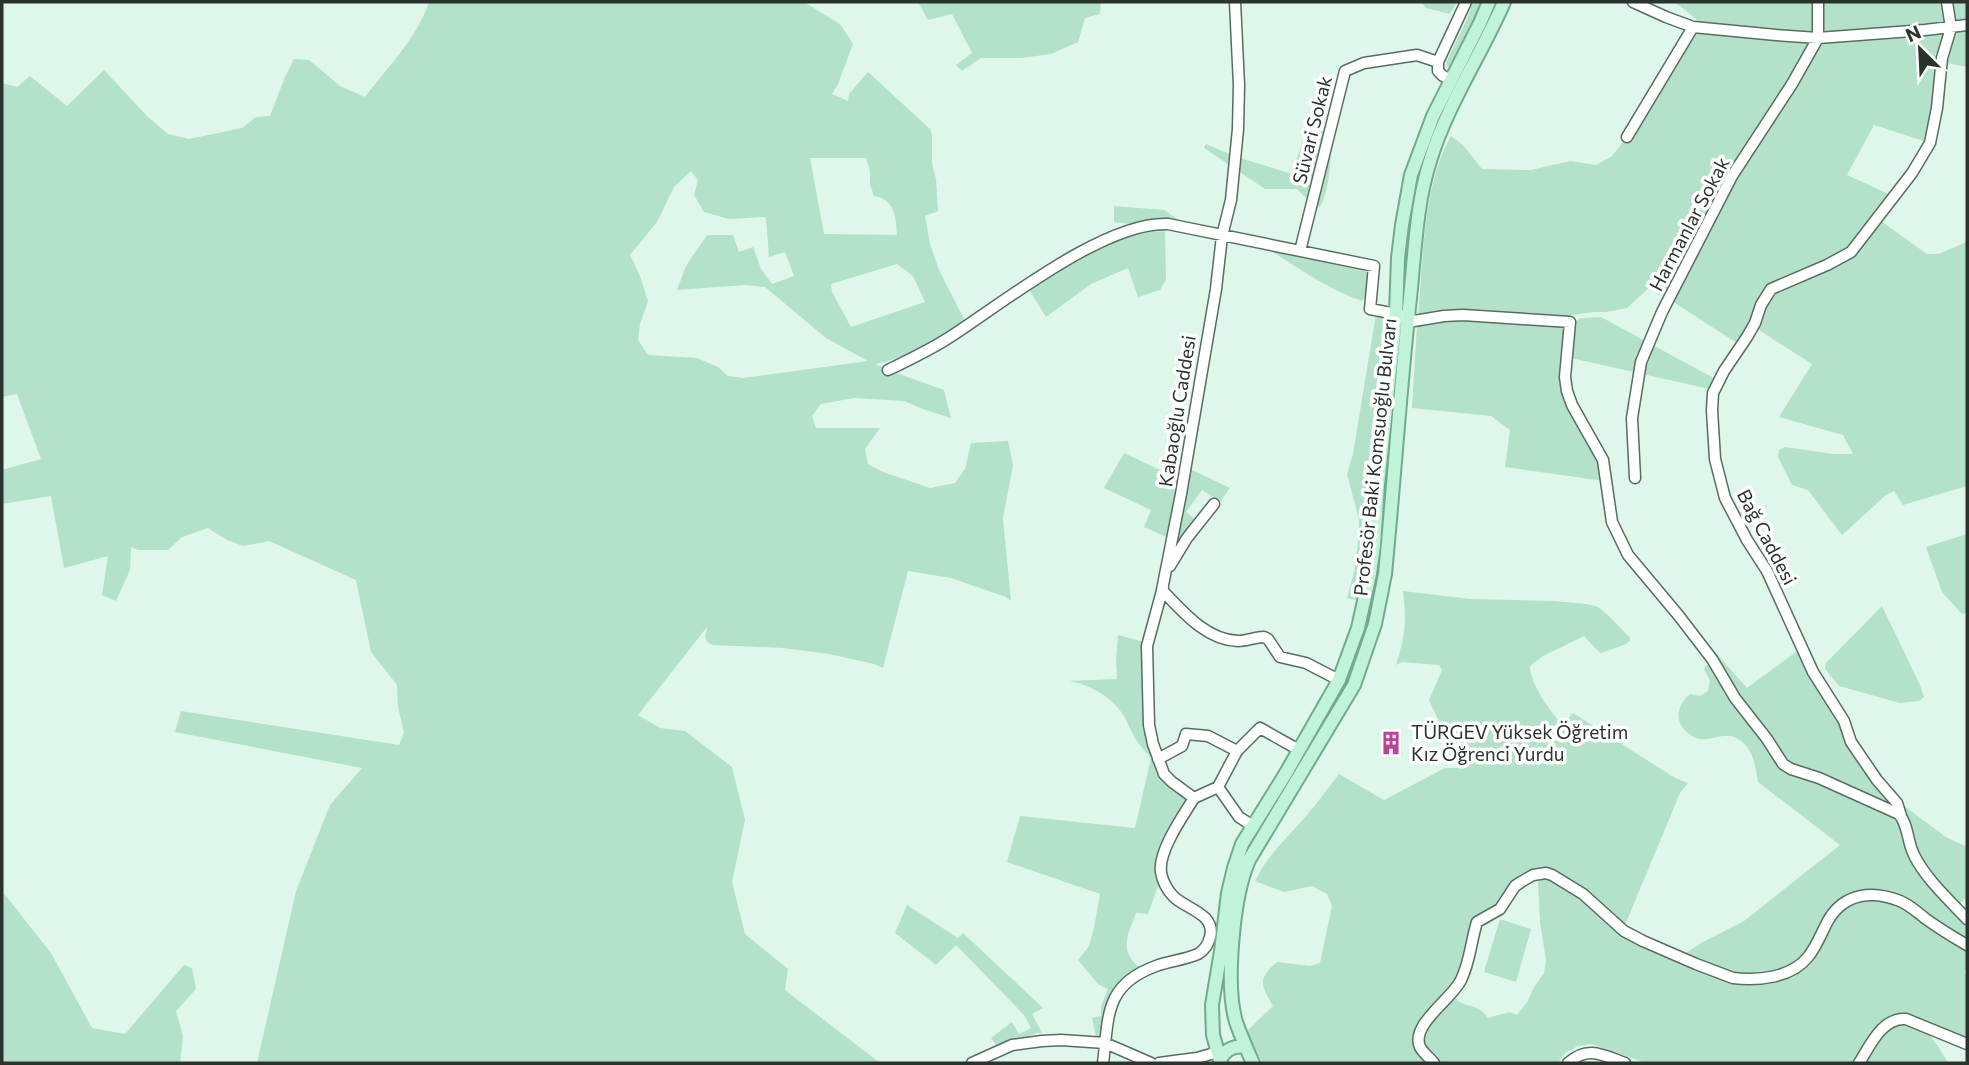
<svg xmlns="http://www.w3.org/2000/svg" width="1969" height="1065" font-family="Commissioner,sans-serif">
<style>
.green{fill:#b4e1c9;fill-rule:evenodd}
.lines{fill:none;stroke-linecap:round;stroke-linejoin:round}
.minor-casing{stroke:#586d62;stroke-width:13}
.major-casing{stroke:#72aa8e;stroke-width:16}
.minor{stroke:#fff;stroke-width:10}
.major{stroke:#c1f2da;stroke-width:12}
.labels{text-anchor:middle;stroke-width:7;stroke-linejoin:round;paint-order:stroke}
.street-label{font-size:19px;fill:#2a332e;stroke:#fff}
.poi-label{font-size:19px;fill:#2a332e;stroke:#fff;text-anchor:start}
</style>
<rect width="100%" height="100%" fill="#def7ea"/>
<path class="green" d="M429,2h375l36,22 13,20 -15,40 -6,10 16,7 1,-7 19,-22 62,57 2,6v28l4,16 2,32 -13,5 5,28 9,26 26,51c-30,20 -54,35 -89,43l12,6 56,20 7,28 -28,-9 -19,-8 -50,-3 -33,6 -9,12 4,12h64l-15,21 3,15 15,8 47,16 25,-5 10,-14 6,-26 37,-2 5,24 -10,53 8,83 -5,-4 -55,-19 -43,-7 -25,97 -9,-4 -45,-10 -46,-6 -70,-3c-11,-4 -7,-9 -6,-18l-69,88 22,13 25,3 47,36 13,53 -13,62 13,52 43,35 -3,21 95,73h-623l39,-172 34,-86 32,-37 -187,-36 6,-21 218,34 5,-12 -6,-26 -1,-22 -26,-33 -15,-72 -87,-39 -26,5 -16,-6 -19,-12 -26,9 -14,13h-30l-7,-3 -1,23 -14,31 -14,-6 6,-39 -44,12 -13,-72 -49,8v-34l39,-11 -24,-65 -15,3v-314l15,4 13,-11 37,30 37,-36 44,47 20,17 21,5 53,-11 14,-11 14,-1 15,-39 9,-18 15,1 31,26 25,11c22,-29 52,-59 64,-95zM810,158h56l4,13v13l4,12c21,3 22,22 23,39l-73,-1zM691,171l7,9 -4,15 10,17 25,7 37,-2 3,40 16,-5 9,24 -22,8 -11,-15 -8,-22 -14,5 -6,-17h-26l-21,31 -9,24 68,-5 20,2 61,51 42,23 -125,17 -15,-2 -10,-9 -21,-9 -49,-3 -10,-15 2,-16 8,-23 -8,-25 -10,-21 27,-33 17,-35zM897,264l16,12 12,26 -74,25 -19,-35 -1,-8z
M918,2h183l-1,12 -15,4 -7,24 -27,12 -29,4h-41l-19,13 -6,-6 16,-12 -20,-39 -24,6z
M1421,2h36l-7,12 -24,-6z
M1473,2h12l-34,65h-3l-2,-4 20,-42z
M1675,2h292v65l-25,-5 -12,81 -56,-18 -27,50 48,22 -17,22 49,35h11l29,-12v244l-64,19 -9,-14 -8,4 -44,40 -34,-45 -16,-5 -14,-28 1,-7 6,-3 48,7h20l-10,-19 -64,-18 33,-53 -58,-37 -14,18 -90,-58 -23,21 -21,4h-13l-33,5 -107,-7 -35,7c5,-55 5,-133 33,-181l12,9 19,24 49,1 39,-9 26,4 16,-9 15,-19 70,-117z
M1320,129l12,12c-2,21 -2,48 -12,66l-11,-6 -12,-12h-32l-61,-41 2,-4 31,13 55,17 11,-33z
M1114,206l50,4 19,13 -38,-3 -14,4 -17,-2z
M1165,231l1,49 -6,10 -22,7 -10,-29 -37,16 -45,33 -16,-26c27,-20 74,-54 107,-58 9,-2 19,-1 28,-2z
M1275,250l86,17 8,8 -3,21 -4,5c-32,-11 -60,-30 -89,-49z
M1376,314l6,1 3,28 -21,237 -8,20 -9,-2 8,-30 3,-27 1,-21 -12,-46 6,-20z
M1601,317l118,64 -5,9 -143,-32 3,-36 7,-4z
M1453,318l111,8 2,6 -4,41 36,82 6,26 -99,-14 5,-37 -19,-14 -79,-8 5,-83z
M1124,453l44,21 7,-12 55,26 -10,14 -18,-12 -16,22 10,8 -16,23 -36,-16 7,-17 -47,-22z
M1967,534v79l-5,1 -20,-22 -16,-45z
M1403,591l67,8 83,2 34,3 11,3 10,8 22,23v3l-6,4 -23,8 -5,-4 -12,-13 -41,20 -13,10c0,18 21,47 33,59l10,-12 102,65 13,5 -8,10 -55,132c-24,-20 -71,-73 -104,-51 -8,6 -14,17 -20,25 -9,10 -22,12 -29,23 -4,19 -6,41 -15,58 -10,18 -47,36 -43,60 2,8 10,17 14,23h-165l-17,-31 27,-26c-12,-21 -16,-27 4,-44l33,4 10,-3 12,-57 -5,-12 -15,-8 -28,6 -29,-11c13,-27 33,-44 52,-66 11,-13 21,-27 32,-41l45,26 61,-32h16l-32,-68 13,-30 -3,-5 -37,-3 -6,3c9,-30 11,-42 7,-74z
M1882,606l38,79 4,12 -5,4 -19,2 -61,-17 -14,-17 1,-6z
M1691,625l56,63 53,-39 38,63 19,47 19,25 19,20 -1,4 -103,-41 -47,-63z
M1118,635l26,7 12,116 30,39v4l-15,33 -11,47 -12,33 -12,-1c-8,22 -18,37 4,55 -34,20 -33,32 -37,68h-7l-4,-18 9,-2v-10l7,-17 -10,-5 -20,-24 11,-14 5,-18 6,-34 -93,-32 13,-46 115,12 16,-70c-6,-7 -13,-14 -17,-22 -4,-6 -6,-13 -10,-20 -11,-18 -34,-32 -55,-35l48,-2 -1,-19z
M1711,664l70,104 39,14 74,35 9,13 5,25 5,7 44,54 10,8v16l-41,-27 -21,-17 -23,-7h-7l-18,3 -12,6 -38,55c-15,16 -46,25 -68,21 -18,-4 -36,-14 -53,-21l15,-10 43,-22 96,-76 -82,-63c-3,-17 -4,-33 -20,-43 -13,-9 -28,4 -42,-1 -21,-9 -23,-30 -6,-44l10,2 8,-5 2,-10 -6,-12 1,-3z
M1900,803l46,34 21,10v50l-7,6 -5,-2c-12,-14 -28,-28 -36,-44 -8,-18 -10,-35 -19,-54z
M1547,877l42,27 32,31 88,40 32,10 36,-4 28,-12 8,-7 27,-49 10,-9 19,-7 29,7 69,46v18l-3,4 3,4v64l-65,-27 -18,6 -12,15 -19,29h-207l-55,-19 -13,2 -13,7 -7,10h-116c-6,-5 -16,-12 -19,-21 -4,-14 22,-36 31,-45 12,13 22,4 34,21l22,-6 7,3 11,-14 6,-14 10,-14 2,-13 -6,-38 -2,-41 3,-3z
M2,891l49,62 41,75 33,6 59,-69 8,3 4,21 -20,22 7,25 -3,27h-178z
M907,905l51,33 5,-5 80,75 -11,6 10,19h-6l-36,17 -9,-12 21,-16 7,12 12,-6 -7,-13 -68,-70 -20,20 -41,-32z
M1500,919l31,10 -15,53 -32,-10z
M1900,1024c28,1 35,17 48,39h-82c7,-16 17,-32 34,-39z"/>
<g class="lines">
<g class="minor-casing">
<path id="minor" d="M1235,2l4,83 -1,44 -7,71 -9,36 -6,53 -35,205 -19,96c20,21 44,50 76,51 9,0 17,-4 26,-4l4,2 12,18 26,6 33,17
M1633,2l33,15 27,10 83,8 42,3 107,-8 42,-5
M1452,80l-9,-4 -5,-5v-9l28,-60
M1627,137l66,-110
M1300,251l45,-180 19,-8 53,-8 21,7
M888,370c21,-10 42,-20 62,-33 53,-34 155,-116 218,-113l206,42 -4,43 26,5 18,7 30,-5 19,-1 107,7 -5,55 2,14 5,14 31,55 9,62 16,33 51,61 33,43 23,39 32,41 16,25 8,5 28,9 80,36c10,12 8,28 15,41 11,23 36,46 53,64
M1635,478l-3,-60 9,-56 21,-50 70,-136 60,-92 26,-46v-36
M1170,566l17,-28 27,-34
M1158,759l24,-13 4,-12 22,2 29,15
M1218,787l19,-36 23,-23 39,22
M1194,798l24,-11 21,30 14,9
M1901,816l-4,-13 -20,-23 -26,-38 -7,-21 -31,-49 -46,-101 -20,-31 -22,-42 -10,-39 -3,-49 1,-17 11,-22 23,-34 8,-14 6,-18 10,-16 56,-24 24,-13 61,-79 18,-30 7,-35 5,-50 9,-30 -4,-26
M972,1063l40,-18 30,-4 19,-1 44,3 46,20
M1103,1063c6,-47 1,-78 53,-97 14,-5 28,-6 42,-12 7,-4 10,-9 12,-17 6,-24 -25,-28 -37,-41 -6,-6 -11,-16 -12,-24 -3,-21 22,-56 33,-74l-22,-16 -8,-8 -11,-30 -4,-19 -2,-79 16,-59
M1159,1063l38,-5 21,-6
M1434,1063c-4,-5 -11,-10 -14,-16 -10,-22 32,-48 41,-67 9,-18 10,-39 16,-58l23,-13 15,-23 6,-4 12,-7 13,-2 6,2 31,19 41,37 19,10 53,23 37,14c25,3 58,0 75,-21 9,-11 14,-26 21,-38 16,-26 44,-29 71,-18 10,4 18,12 26,18 14,10 27,18 41,26
M1568,1063c20,-18 35,-8 57,0
M1859,1063c11,-17 23,-46 47,-44l61,25"/>
</g>
<g class="major-casing">
<path id="major" d="M1220,1060c5,-11 15,-15 26,-13
M1221,1063l-8,-28 -1,-30 9,-54 7,-58 6,-25 8,-24 44,-71 53,-93 19,-52 12,-54 4,-28 4,-61 18,-171 2,-56 4,-33 9,-50 22,-59 47,-93 9,-21
M1253,1063c-6,-13 -12,-27 -17,-41 -11,-37 -3,-126 13,-162l105,-175 21,-61 10,-50c9,-92 15,-184 25,-276 5,-46 6,-93 20,-137 17,-56 51,-106 74,-159"/>
</g>
<use href="#minor" class="minor"/>
<use href="#major" class="major"/>
</g>
<defs>
<g id="building-bare" transform="scale(1.89)"><path d="M-4-6H4V6H1V3H-1V6H-4ZM-2.5-4.3h1.7v1.8h-1.7ZM.8-4.3h1.7v1.8H.8ZM-2.5-1h1.7V.8h-1.7ZM.8-1h1.7V.8H.8Z" fill="#bc4397" stroke="#fff" stroke-width="2.5" paint-order="stroke"/></g>
</defs>
<g fill-rule="evenodd">
<use href="#building-bare" x="1391" y="743"/>
</g>
<g class="labels">
<g class="street-label">
<text transform="translate(1312 130) rotate(-76)" y="7">Süvari Sokak</text>
<text transform="translate(1689 224) rotate(-62)" y="7">Harmanlar Sokak</text>
<text transform="translate(1177 411) rotate(-81)" y="7">Kabaoğlu Caddesi</text>
<text transform="translate(1375 457) rotate(-84)" y="7">Profesör Baki Komsuoğlu Bulvarı</text>
<text transform="translate(1767 537) rotate(62)" y="7">Bağ Caddesi</text>
</g>
<g class="poi-label">
<text x="1411" y="739">TÜRGEV Yüksek Öğretim<tspan x="1411" dy="22">Kız Öğrenci Yurdu</tspan></text>
</g>
</g>
<rect width="1969" height="1065" fill="none" stroke="#2a332e" stroke-width="7"/>
<g transform="translate(1920 49) rotate(336)" stroke="#ffffff" stroke-width="5" paint-order="stroke">
<path d="M0-5L12 26L0 18L-12 26Z" fill="#2a332e"/>
<text y="-10" font-size="19" font-weight="bold" text-anchor="middle" fill="#2a332e">N</text>
</g>
</svg>
